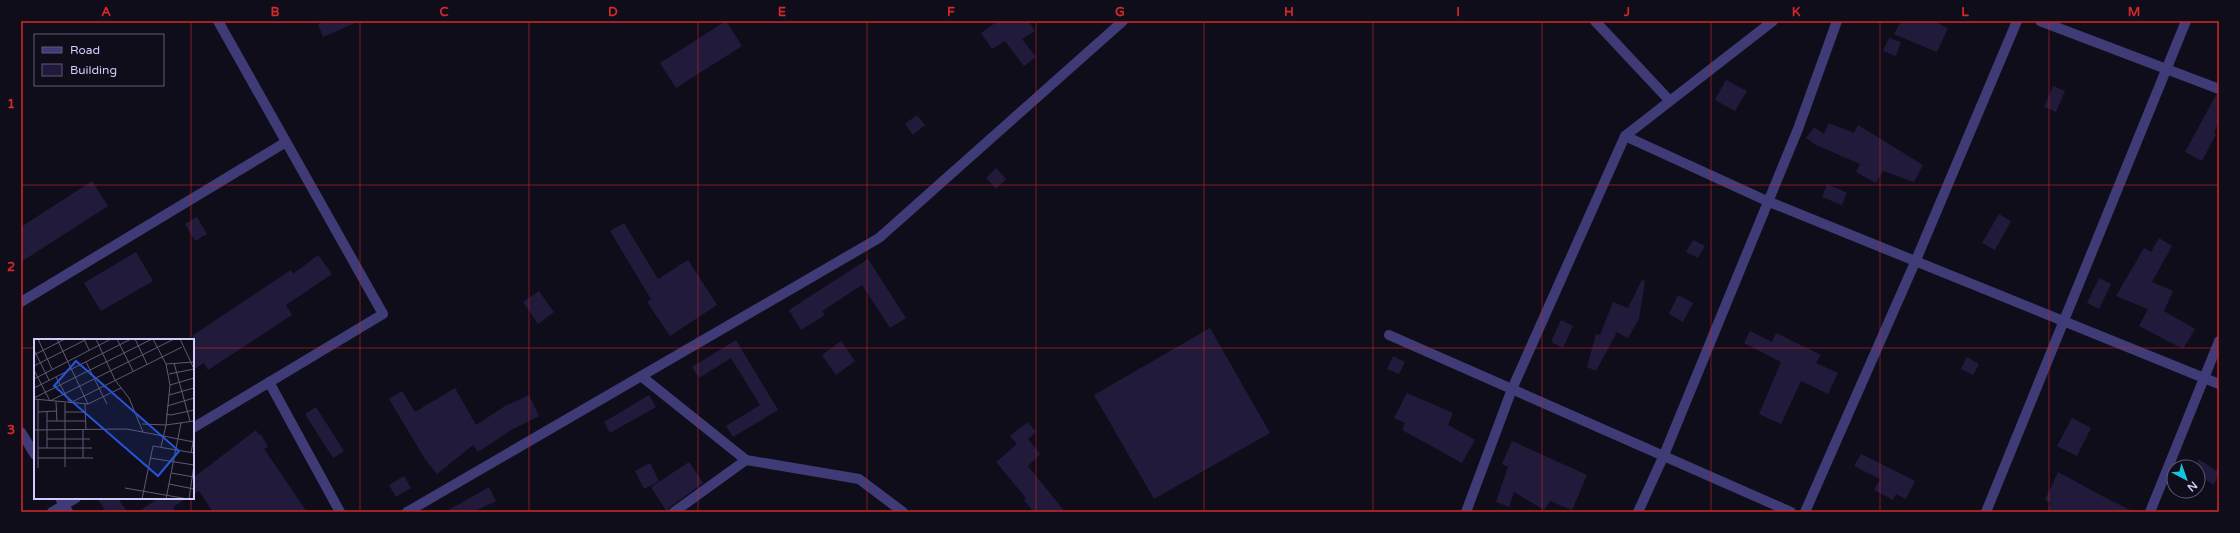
<svg xmlns="http://www.w3.org/2000/svg" width="2240" height="533" font-family="'Varela Round',sans-serif">
<style>
.building{fill:#221a3b}
.lines{fill:none;stroke-linecap:round;stroke-linejoin:round}
.minor{stroke:#3f3b76;stroke-width:10}
.grid{fill:none;stroke:#d62828;stroke-width:1;stroke-opacity:0.55}
.inset-road{fill:none;stroke:#5e5975;stroke-width:1}
.view{fill:#2654da;fill-opacity:0.15;stroke:#2654da;stroke-width:2}
.inset-edge{fill:none;stroke:#d2cbfb;stroke-width:2}
.neatline{fill:none;stroke:#d62828;stroke-width:1.5}
.grid-label{font-size:13px;text-anchor:middle;font-weight:bold;fill:#d62828}
</style>
<rect width="100%" height="100%" fill="#100d1b"/>
<path class="building" d="M326,21h34l-37,16 -5,-13z
M726,21l16,25 -66,42 -16,-25z
M998,21h30l7,10 -13,8 14,18 -12,9 -19,-25 -13,8 -11,-16z
M1901,21h32l15,7 -11,24 -43,-18z
M1889,38l12,4 -5,14 -13,-5z
M1726,80l21,11 -12,20 -20,-11z
M2053,86l12,5 -9,21 -12,-5z
M2216,95h3v26l-5,12 2,1 -14,27 -17,-9z
M917,115l8,10 -12,10 -8,-11z
M1829,123l25,10 4,-8 65,40 -9,17 -31,-11 -7,12 -20,-11 4,-8 -44,-19 -10,-7 8,-11 10,7z
M996,168l10,11 -10,10 -10,-11z
M92,181l16,25 -87,56v-35z
M1827,184l20,9 -5,12 -20,-8z
M1999,214l12,7 -16,29 -13,-7z
M197,217l10,17 -12,7 -10,-17z
M624,223l34,56 30,-19 29,45 -47,31 -23,-34 4,-3 -41,-68z
M2159,238l13,8 -20,36 21,9 -9,20 31,18 -12,20 -44,-23 9,-17 -32,-13 28,-48 7,4z
M1693,240l12,6 -7,12 -12,-6z
M136,252l17,29 -52,30 -17,-28z
M318,255l14,19 -46,31 6,10 -84,55 -4,-7 -11,7v-35l98,-65 2,4z
M868,259l38,59 -16,10 -28,-43 -40,26 3,4 -24,15 -12,-20z
M2099,278l12,6 -12,25 -12,-6z
M1642,280l3,1 -6,38 -11,19 -11,-6 -21,39 -9,-4 9,-33 4,1 13,-33 15,6z
M539,291l15,21 -16,12 -15,-22z
M1678,295l15,8 -10,19 -14,-8z
M1561,320l12,6 -10,22 -12,-6z
M1210,328l60,105 -116,66 -60,-104z
M1750,331l22,11 4,-9 45,22 -5,8 22,10 -10,21 -27,-13 -20,43 -22,-10 22,-52 -37,-19z
M736,340l42,70 -45,27 -7,-11 34,-21 -29,-47 -32,20 -7,-11z
M841,341l14,20 -19,14 -14,-20z
M1393,356l12,6 -6,12 -12,-5z
M1967,357l12,7 -6,11 -12,-6z
M455,388l21,37 29,-19 24,-11 10,21 -26,13 -35,23 -5,-7 -36,29 -12,-15 -36,-60 13,-8 13,21z
M1407,393l46,20 -5,12 27,15 -13,23 -60,-33 3,-7 -11,-5z
M649,395l7,12 -46,26 -6,-11z
M316,407l28,44 -11,7 -28,-44z
M2072,418l19,10 -14,28 -20,-10z
M1028,422l8,10 -8,7 12,15 -12,12 37,46h-31l-10,-12 2,-2 -30,-36 21,-18 -7,-8z
M256,430l3,5 2,-1 7,13 -4,2 43,63h-94l-14,-21 -6,3v-16z
M1512,441l75,34 -15,35 -22,-9 -6,9 -30,-18 -5,15 -13,-5 12,-35 -6,-3z
M1861,454l54,27 -9,18 -10,-5 -3,6 -19,-10 6,-11 -26,-13z
M2198,459l21,13 -5,13 -16,-10z
M689,462l14,21 -33,24 -3,5 -16,-25z
M650,463l9,18 -15,8 -9,-18z
M2058,472l46,25 30,15h-87l4,-9 -6,-3z
M404,476l7,12 -15,9 -7,-12z
M489,487l7,14 -23,11h-28z
M97,498h21l9,14h-21z
M159,498h28l-14,9 3,5h-38z"/>
<g class="lines">
<path class="minor" d="M1595,21l75,80
M2040,21l179,68
M1625,136l142,65 452,183
M21,302l265,-160
M1389,335l402,177
M641,376l105,84 113,19 44,33
M269,382l71,130
M193,428l190,-114 -165,-293
M21,432l14,23
M60,498l8,14
M52,512l24,-14
M407,512l472,-274 244,-217
M674,512l72,-52
M1466,512l46,-123 113,-253 148,-115
M1638,512l26,-57 134,-326 39,-108
M1805,512l111,-252 101,-239
M1986,512l200,-491
M2150,512l69,-171"/>
</g>
<path class="grid" d="M191,21v319M360,21v491M529,21v491M698,21v491M867,21v491M1036,21v491M1204,21v491M1373,21v491M1542,21v491M1711,21v491M1880,21v491M2049,21v491M21,185h2198M21,348h14M193,348h2026M191,498v14"/>
<g transform="translate(34 339)">
<rect width="160" height="160" fill="#100d1b"/>
<path class="inset-road" d="M4,0l14,30M23,0l31,65M50,0l5,11M62,0l19,41 14,18 14,34M83,0l16,32M101,0l12,25M119,0l13,25 28,-2M146,0l14,30M0,11l15,30M0,16l31,-16M52,23l21,42M140,24l16,58M0,27l51,-26M0,31l16,31M135,35l25,-5M22,38l14,26 112,-56M0,40l77,-40M136,46l24,-7M0,49l97,-49M135,56l25,-7M0,59l118,-59M0,60l54,5 33,-16M16,62l124,-62M22,63l1,19M51,65l1,26M133,67l27,-8M4,73l18,-1M31,73h20M132,75l5,1 23,-5M13,82h38M108,85l24,1 4,-40 -4,-21M0,91l93,-1 67,13M13,100h43M127,108l5,-22 28,-4M4,109h54M13,109v-36M157,114l3,-16M4,119h55M49,119v-28M116,119l44,7M31,128v-64M4,129v-68M137,134l23,4M135,145l25,5M91,149l63,11M108,160l11,-53 41,7M132,160l15,-76M155,160l5,-34"/>
<path class="view" d="M42,22l103,90 -21,25 -104,-90z"/>
<rect width="160" height="160" class="inset-edge"/>
</g>
<rect width="2240" height="533" fill="none" stroke="#100d1b" stroke-width="44"/>
<rect x="34" y="34" width="130" height="52" fill="#100d1b" stroke="#5e5975"/>
<rect x="42" y="47" width="20" height="6" fill="#3f3b76" stroke="#5e5975"/>
<text x="70" y="54" font-size="12" fill="#d2cbfb">Road</text>
<rect x="42" y="64" width="20" height="12" fill="#221a3b" stroke="#5e5975"/>
<text x="70" y="74" font-size="12" fill="#d2cbfb">Building</text>
<g transform="translate(2186 479) rotate(139)"><circle r="19" fill="#100d1b" stroke="#5e5975"/>
<path d="M0-3L7 15L0 10L-7 15Z" fill="#13c5df"/>
<text y="-6" font-size="11" font-weight="bold" text-anchor="middle" fill="#d2cbfb">N</text>
</g>
<rect x="22" y="22" width="2196" height="489" class="neatline"/>
<g class="grid-label">
<text x="106" y="16">A</text>
<text x="275" y="16">B</text>
<text x="444" y="16">C</text>
<text x="613" y="16">D</text>
<text x="782" y="16">E</text>
<text x="951" y="16">F</text>
<text x="1120" y="16">G</text>
<text x="1289" y="16">H</text>
<text x="1458" y="16">I</text>
<text x="1627" y="16">J</text>
<text x="1796" y="16">K</text>
<text x="1965" y="16">L</text>
<text x="2134" y="16">M</text>
<text x="11" y="108">1</text>
<text x="11" y="271">2</text>
<text x="11" y="434">3</text>
</g>
</svg>
